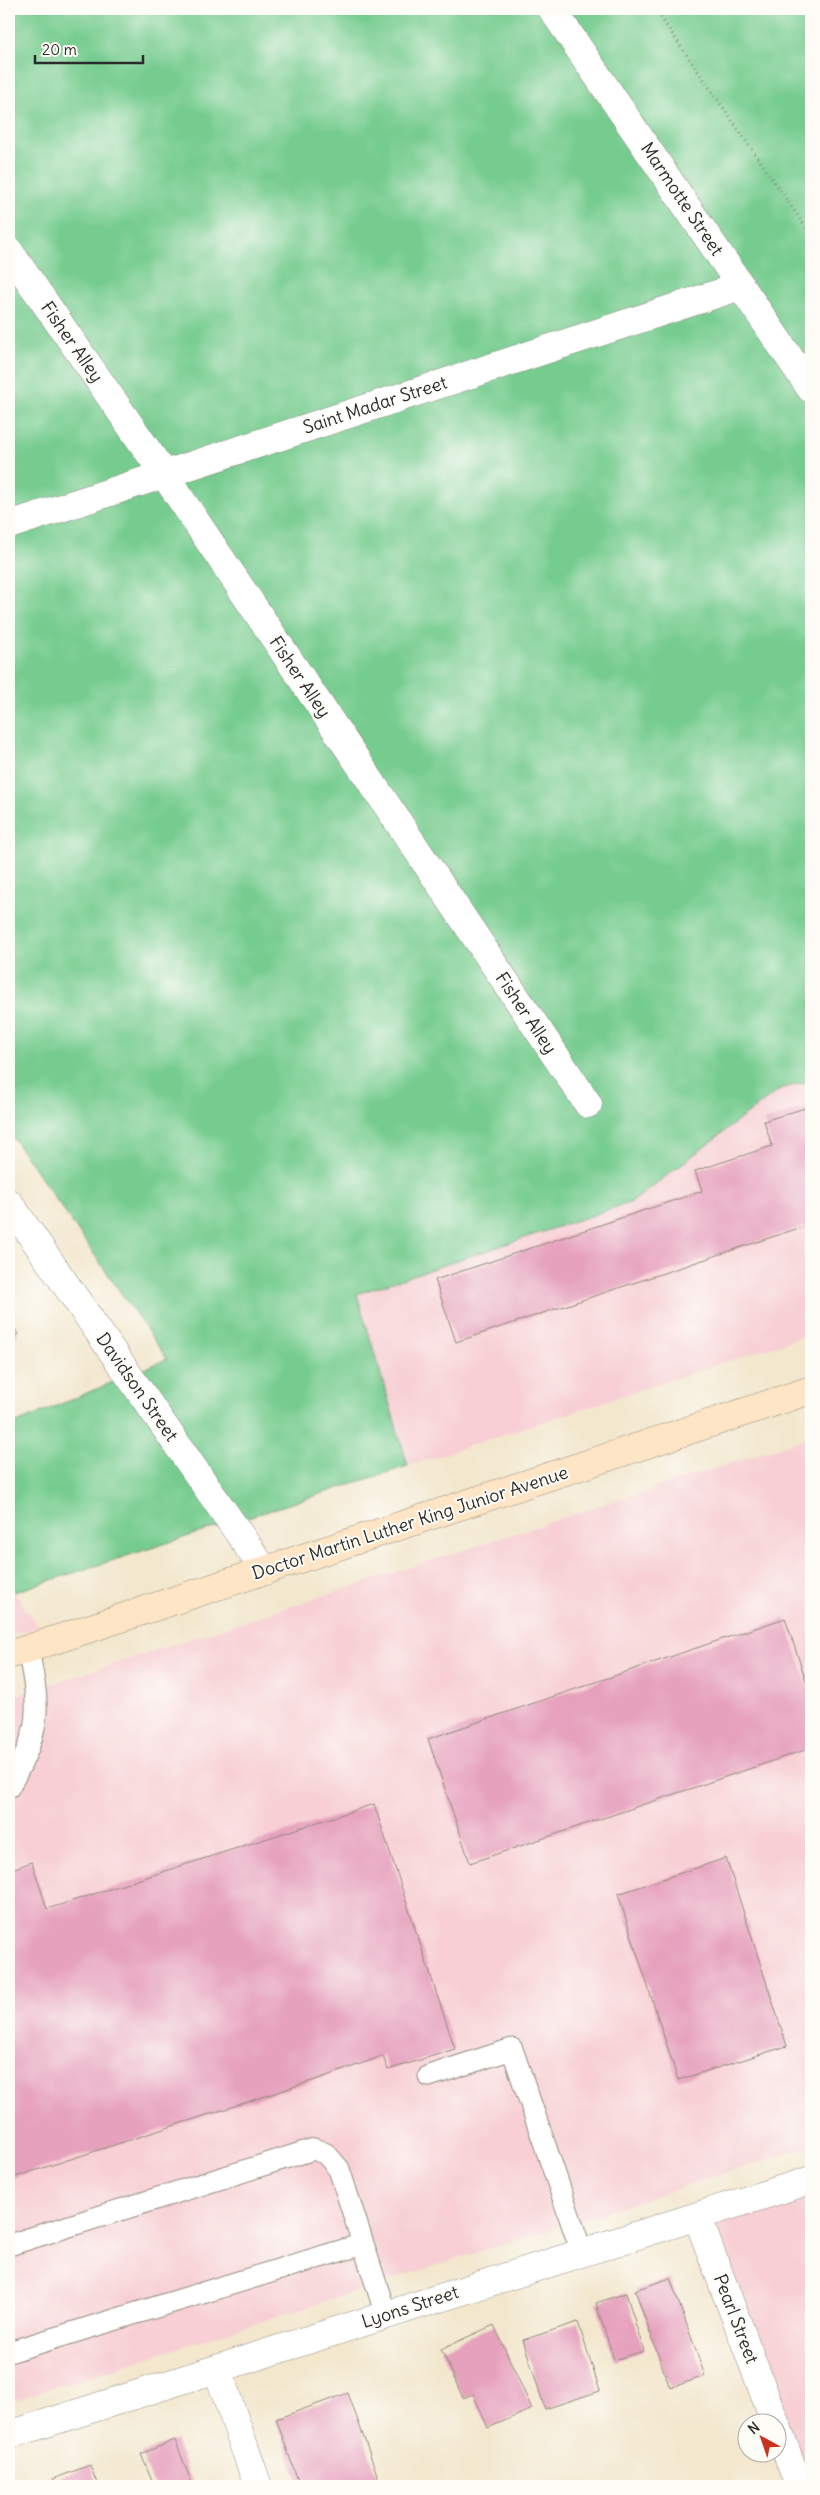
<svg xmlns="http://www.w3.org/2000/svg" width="820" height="2495" font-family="Delius,sans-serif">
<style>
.built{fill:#f7cfd4}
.green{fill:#76cc8f;stroke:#507c5d}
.building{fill:#e6a1bd}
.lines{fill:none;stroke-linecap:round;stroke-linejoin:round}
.lane-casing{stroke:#8f897c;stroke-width:23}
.street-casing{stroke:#8f897c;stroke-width:29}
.secondary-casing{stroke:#8f897c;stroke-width:29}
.path{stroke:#8f897c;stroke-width:3;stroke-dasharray:1 4;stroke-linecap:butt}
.lane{stroke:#fff;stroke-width:21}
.street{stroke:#fff;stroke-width:28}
.secondary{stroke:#fde5c5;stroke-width:28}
.labels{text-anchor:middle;stroke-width:4;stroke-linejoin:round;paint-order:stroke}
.street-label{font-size:18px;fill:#2b2b2b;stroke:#fdfcf7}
</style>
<rect width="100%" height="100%" fill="#fdfcf7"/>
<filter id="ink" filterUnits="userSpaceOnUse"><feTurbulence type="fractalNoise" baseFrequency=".02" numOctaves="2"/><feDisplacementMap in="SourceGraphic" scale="10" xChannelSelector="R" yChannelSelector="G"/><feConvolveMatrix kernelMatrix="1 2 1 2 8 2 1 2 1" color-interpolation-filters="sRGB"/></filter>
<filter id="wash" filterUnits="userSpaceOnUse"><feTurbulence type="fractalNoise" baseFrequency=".0096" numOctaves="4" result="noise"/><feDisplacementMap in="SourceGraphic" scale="20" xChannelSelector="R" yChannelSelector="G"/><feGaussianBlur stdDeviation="1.12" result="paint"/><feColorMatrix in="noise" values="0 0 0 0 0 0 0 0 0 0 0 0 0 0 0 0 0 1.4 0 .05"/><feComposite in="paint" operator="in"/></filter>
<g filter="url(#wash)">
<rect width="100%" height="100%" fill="#f3e7ce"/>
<path class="built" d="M811,1081v253l-403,132 -52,-172 276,-92 148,-113z
M811,1437v709l-802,256v-704z
M9,1584l29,43 -29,9z
M811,2180v306l-114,-270z"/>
<path class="green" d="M9,9h802v1072l-31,8 -148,113 -275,92 51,172 -394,126 -5,-8v-158l158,-67 -158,-227z"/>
<g id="blocks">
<path class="building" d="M811,1106v118l-355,118 -21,-62 267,-89 -7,-20 77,-25 -8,-25z
M9,1321l9,13 -9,7z
M785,1618l26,78v52l-341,115 -42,-124z
M374,1804l81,245 -67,21 -5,-14 -62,22 -312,101v-309l23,-8 15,47z
M726,1858l61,188 -109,34 -60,-186z
M670,2278l35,98 -35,12 -35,-98z
M626,2293l18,58 -30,9 -18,-57z
M578,2322l22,69 -55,18 -22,-69z
M494,2325l38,84 -44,19 -15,-34 -10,4 -22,-49z
M348,2393l33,93h-81l-24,-67z
M175,2440l18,46h-39l-13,-32z
M90,2465l8,21h-43l-2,-7z"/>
</g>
</g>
<g filter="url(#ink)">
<use href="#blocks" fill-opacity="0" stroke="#8f897c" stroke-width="1"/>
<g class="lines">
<g class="lane-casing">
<path id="lane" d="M9,1787c14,-25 29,-54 27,-84 0,-18 -5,-36 -8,-54
M429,2076l83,-27 70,204
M9,2245l305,-96 12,5 13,15 47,146
M9,2352l354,-108"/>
</g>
<g class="street-casing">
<path id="street" d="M552,9l259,380
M9,251l155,223 424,630
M9,525l732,-239
M9,1203l256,368
M697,2216l78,206
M217,2369l41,117
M778,2429l21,57
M9,2435l802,-255"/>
</g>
<g class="secondary-casing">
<path id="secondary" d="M9,1655l802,-265"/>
</g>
<path class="path" d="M655,9l156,226"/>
<use href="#lane" class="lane"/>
<use href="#street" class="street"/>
<use href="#secondary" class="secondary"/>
</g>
</g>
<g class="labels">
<g class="street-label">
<text transform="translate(682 199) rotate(56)" y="6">Marmotte Street</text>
<text transform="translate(72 342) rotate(55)" y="6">Fisher Alley</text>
<text transform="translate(375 405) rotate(-18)" y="6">Saint Madar Street</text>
<text transform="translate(300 677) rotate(56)" y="6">Fisher Alley</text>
<text transform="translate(526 1013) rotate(56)" y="6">Fisher Alley</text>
<text transform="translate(137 1387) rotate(55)" y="6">Davidson Street</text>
<text transform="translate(410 1523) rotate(-18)" y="6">Doctor Martin Luther King Junior Avenue</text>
<text transform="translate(410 2307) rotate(-18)" y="6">Lyons Street</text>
<text transform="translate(736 2319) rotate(69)" y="6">Pearl Street</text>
</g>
</g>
<rect width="820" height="2495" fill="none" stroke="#fdfcf7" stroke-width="30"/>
<g transform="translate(762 2438) rotate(320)"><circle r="24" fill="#fdfcf7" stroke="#a9a8a5"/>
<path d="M0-4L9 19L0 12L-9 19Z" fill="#c8321e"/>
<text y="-8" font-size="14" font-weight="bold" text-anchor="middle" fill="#2b2b2b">N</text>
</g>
<path d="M35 55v8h108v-8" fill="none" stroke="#2b2b2b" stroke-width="2.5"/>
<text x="42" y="55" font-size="15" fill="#2b2b2b" stroke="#fdfcf7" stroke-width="4" paint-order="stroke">20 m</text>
</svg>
